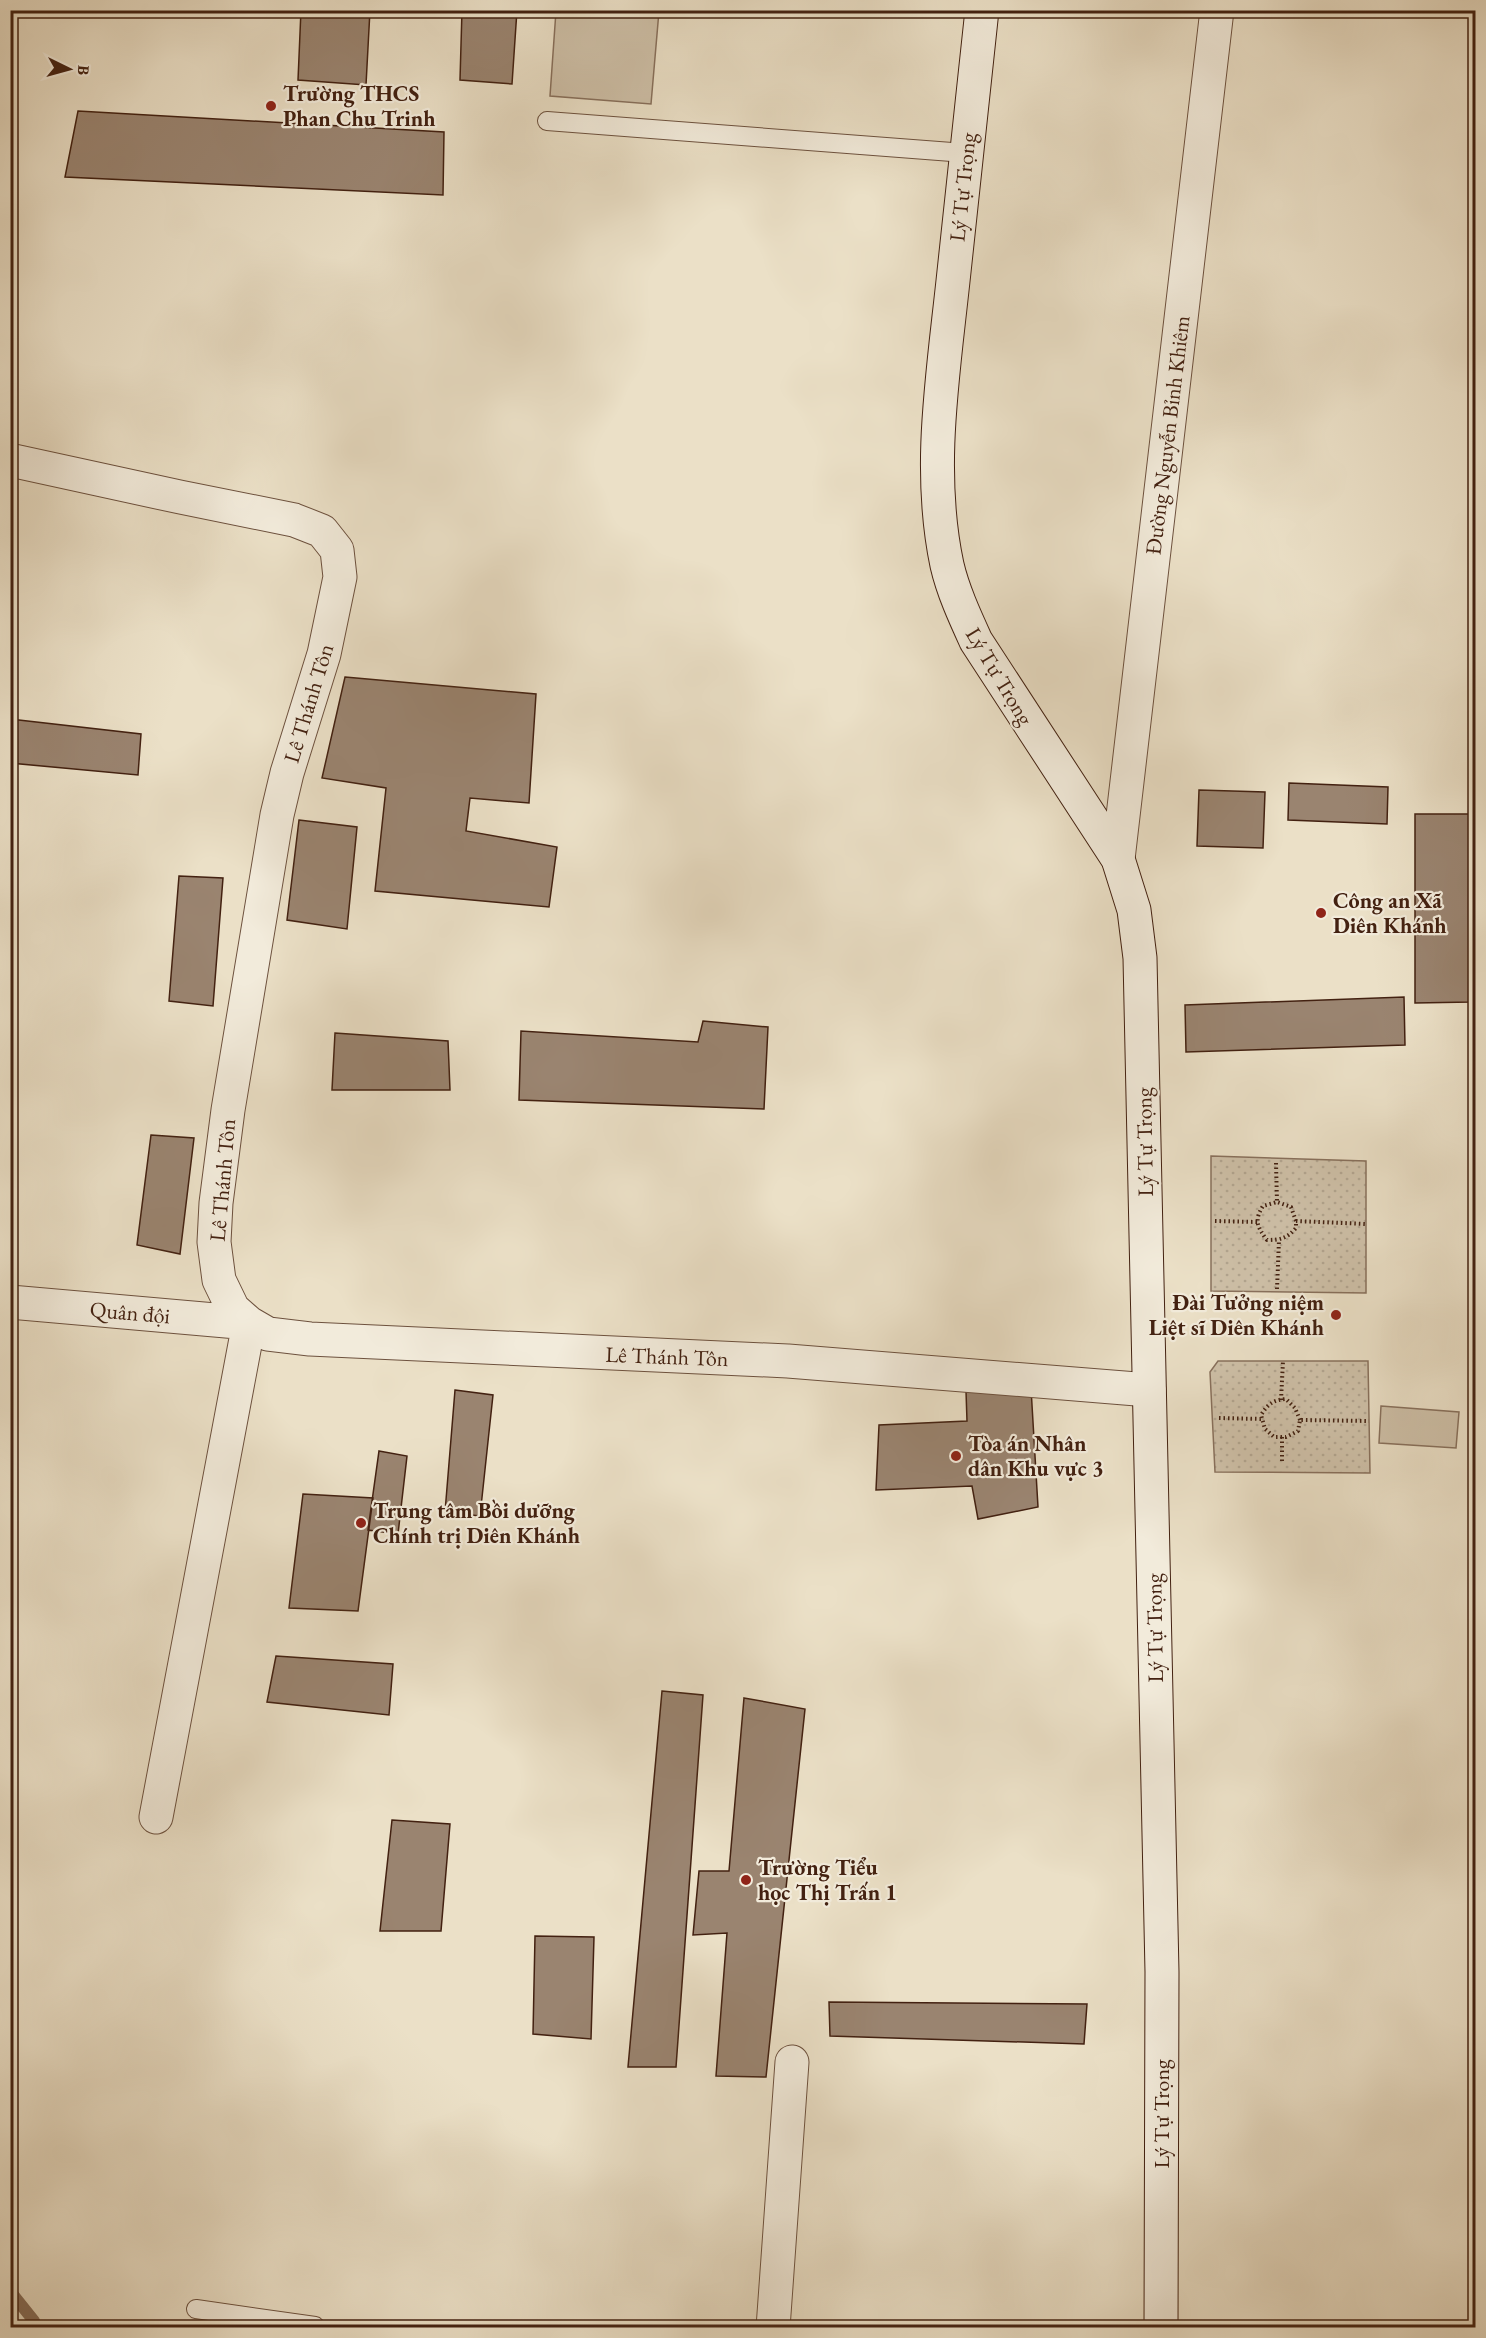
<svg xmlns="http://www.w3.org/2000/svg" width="1486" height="2338" font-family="'EB Garamond',serif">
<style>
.grass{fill:url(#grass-dots);stroke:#88705c;stroke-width:1.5}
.park{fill:#cec0a8;stroke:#88705c;stroke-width:1.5}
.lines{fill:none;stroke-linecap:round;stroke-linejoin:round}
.stream{stroke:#866d59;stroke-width:12}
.building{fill:#9a8470;stroke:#432111;stroke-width:1.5}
.lane-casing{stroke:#6d513e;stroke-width:20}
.street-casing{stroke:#6d513e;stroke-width:35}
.secondary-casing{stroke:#432111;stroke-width:35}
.path{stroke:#432111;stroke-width:4;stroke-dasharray:1.5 3;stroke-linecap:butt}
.lane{stroke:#f2ebdb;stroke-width:18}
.street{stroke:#f2ebdb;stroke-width:33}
.secondary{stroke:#f2ebdb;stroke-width:33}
.poi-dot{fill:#8f2418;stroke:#f2ebdb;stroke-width:2}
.labels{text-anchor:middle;stroke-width:4.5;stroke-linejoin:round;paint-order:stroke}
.poi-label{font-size:22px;font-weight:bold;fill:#432111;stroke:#f2ebdb;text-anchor:start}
.street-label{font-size:22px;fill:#432111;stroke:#f2ebdb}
</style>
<defs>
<pattern id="grass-dots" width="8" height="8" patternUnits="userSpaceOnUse" patternTransform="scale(1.5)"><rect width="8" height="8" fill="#cec0a8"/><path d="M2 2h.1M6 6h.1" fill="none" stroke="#b2a590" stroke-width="1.8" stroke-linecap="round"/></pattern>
</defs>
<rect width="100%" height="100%" fill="#ebe0c7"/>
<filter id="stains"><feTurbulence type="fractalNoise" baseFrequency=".00333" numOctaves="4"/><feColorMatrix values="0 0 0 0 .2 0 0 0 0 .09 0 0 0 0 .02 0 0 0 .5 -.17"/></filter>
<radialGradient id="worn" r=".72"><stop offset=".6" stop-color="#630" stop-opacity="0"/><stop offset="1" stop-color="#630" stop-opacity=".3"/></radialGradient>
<path class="grass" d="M1211,1156l155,5v132l-155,-2z
M1218,1361h150l2,112 -155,-1 -5,-100z"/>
<path class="park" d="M556,11h103l-8,93 -101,-8z
M1381,1406l78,6 -3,36 -77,-5z"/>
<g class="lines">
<path class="stream" d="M10,2291l24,30 -6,7"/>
</g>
<path class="building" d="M301,10h69l-4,75 -68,-5z
M462,10h55l-5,74 -52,-4z
M78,111l366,21 -1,63 -378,-18z
M345,677l191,17 -7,109 -59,-5 -4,33 91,16 -8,60 -174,-16 11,-103 -64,-10z
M10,719l131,15 -3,41 -128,-12z
M1289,783l99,4 -1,37 -99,-4z
M1199,790l66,2 -2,56 -66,-2z
M1415,814h55l1,188 -56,1z
M299,820l58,7 -10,102 -60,-9z
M179,876l44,2 -10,128 -44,-5z
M1404,997l1,48 -219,7 -1,-47z
M703,1021l65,6 -4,82 -245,-9 2,-69 177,11z
M335,1033l113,8 2,49h-118z
M151,1135l43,3 -14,116 -43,-9z
M1031,1388l7,119 -60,12 -6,-33 -96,4 3,-65 88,-4 -1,-30z
M455,1390l38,5 -13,121 -35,-4z
M379,1451l28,5 -9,78 -30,-4z
M303,1494l70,4 -15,113 -69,-3z
M276,1656l117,8 -4,51 -122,-13z
M662,1691l41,4 -27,372h-48z
M744,1698l61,11 -39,368 -50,-1 11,-143 -34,2 6,-64h30z
M392,1820l58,4 -9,107h-61z
M535,1936l59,1 -3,102 -58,-5z
M829,2002l258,2 -3,40 -254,-8z"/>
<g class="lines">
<g class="lane-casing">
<path id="lane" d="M547,121l418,32
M196,2309l119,17v2"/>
</g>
<g class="street-casing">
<path id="street" d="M10,460l170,37 114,23 28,11 15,19 3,27 -16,77 -37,119 -10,42 -49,295 -12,93 -2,39 5,38 14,29 16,14 19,11 42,5 478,22 361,29
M1118,859l99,-849
M10,1302l239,21
M156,1817l93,-494
M773,2328l19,-266"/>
</g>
<g class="secondary-casing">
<path id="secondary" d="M982,10c-10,91 -20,181 -29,271 -10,94 -26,190 -6,284 6,26 18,52 29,76l142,218 16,51 6,48 22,1014 -1,356"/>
</g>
<path class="path" d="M1276,1163l1,39
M1215,1221l42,1
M1296,1221l-5,-14 -14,-5 -14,4c-9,14 -6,21 4,34 14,0 20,-2 29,-12v-7l70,3
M1277,1289l2,-49
M1281,1400l2,-39
M1219,1418l43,1
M1300,1420l-5,-12 -9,-9c-13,1 -18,5 -25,16l4,14 9,8h12l12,-6 2,-11 69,1
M1282,1461v-24"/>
<use href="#lane" class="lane"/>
<use href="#street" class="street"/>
<use href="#secondary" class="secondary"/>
</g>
<g class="poi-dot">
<circle cx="271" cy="106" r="6"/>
<circle cx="1321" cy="913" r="6"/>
<circle cx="1336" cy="1315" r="6"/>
<circle cx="956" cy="1456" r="6"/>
<circle cx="361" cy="1523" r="6"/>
<circle cx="746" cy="1880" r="6"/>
</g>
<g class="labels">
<g class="poi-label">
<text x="283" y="101">Trường THCS<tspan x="283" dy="25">Phan Chu Trinh</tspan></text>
<text x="1333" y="908">Công an Xã<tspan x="1333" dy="25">Diên Khánh</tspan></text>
<text x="1324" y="1310" text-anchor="end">Đài Tưởng niệm<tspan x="1324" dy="25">Liệt sĩ Diên Khánh</tspan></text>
<text x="968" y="1451">Tòa án Nhân<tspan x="968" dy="25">dân Khu vực 3</tspan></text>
<text x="373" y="1518">Trung tâm Bồi dưỡng<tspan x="373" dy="25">Chính trị Diên Khánh</tspan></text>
<text x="758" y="1875">Trường Tiểu<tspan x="758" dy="25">học Thị Trấn 1</tspan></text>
</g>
<g class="street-label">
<text transform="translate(962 187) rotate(-84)" y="8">Lý Tự Trọng</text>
<text transform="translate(1167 435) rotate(-83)" y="8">Đường Nguyễn Bỉnh Khiêm</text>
<text transform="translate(1000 676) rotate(59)" y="8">Lý Tự Trọng</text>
<text transform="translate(308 703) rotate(-73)" y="8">Lê Thánh Tôn</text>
<text transform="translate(1144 1142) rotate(-91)" y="8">Lý Tự Trọng</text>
<text transform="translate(222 1180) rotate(-85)" y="8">Lê Thánh Tôn</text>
<text transform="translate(130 1312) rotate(5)" y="8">Quân đội</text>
<text transform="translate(667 1356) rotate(2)" y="8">Lê Thánh Tôn</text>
<text transform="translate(1154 1628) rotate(-91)" y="8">Lý Tự Trọng</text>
<text transform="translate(1161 2114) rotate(-90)" y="8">Lý Tự Trọng</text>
</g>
</g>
<rect width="1486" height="2338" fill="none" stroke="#ebe0c7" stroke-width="36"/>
<rect x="12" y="12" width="1462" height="2314" fill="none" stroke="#432111" stroke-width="3"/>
<rect x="18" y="18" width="1450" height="2302" fill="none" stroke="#432111" stroke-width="1.5"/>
<g transform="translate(69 69) rotate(95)" stroke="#f2ebdb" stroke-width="4.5" paint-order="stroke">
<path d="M0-4.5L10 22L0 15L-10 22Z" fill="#432111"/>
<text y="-9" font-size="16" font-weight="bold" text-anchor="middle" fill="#432111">B</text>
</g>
<rect width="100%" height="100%" filter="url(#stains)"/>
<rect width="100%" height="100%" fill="url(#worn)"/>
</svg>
